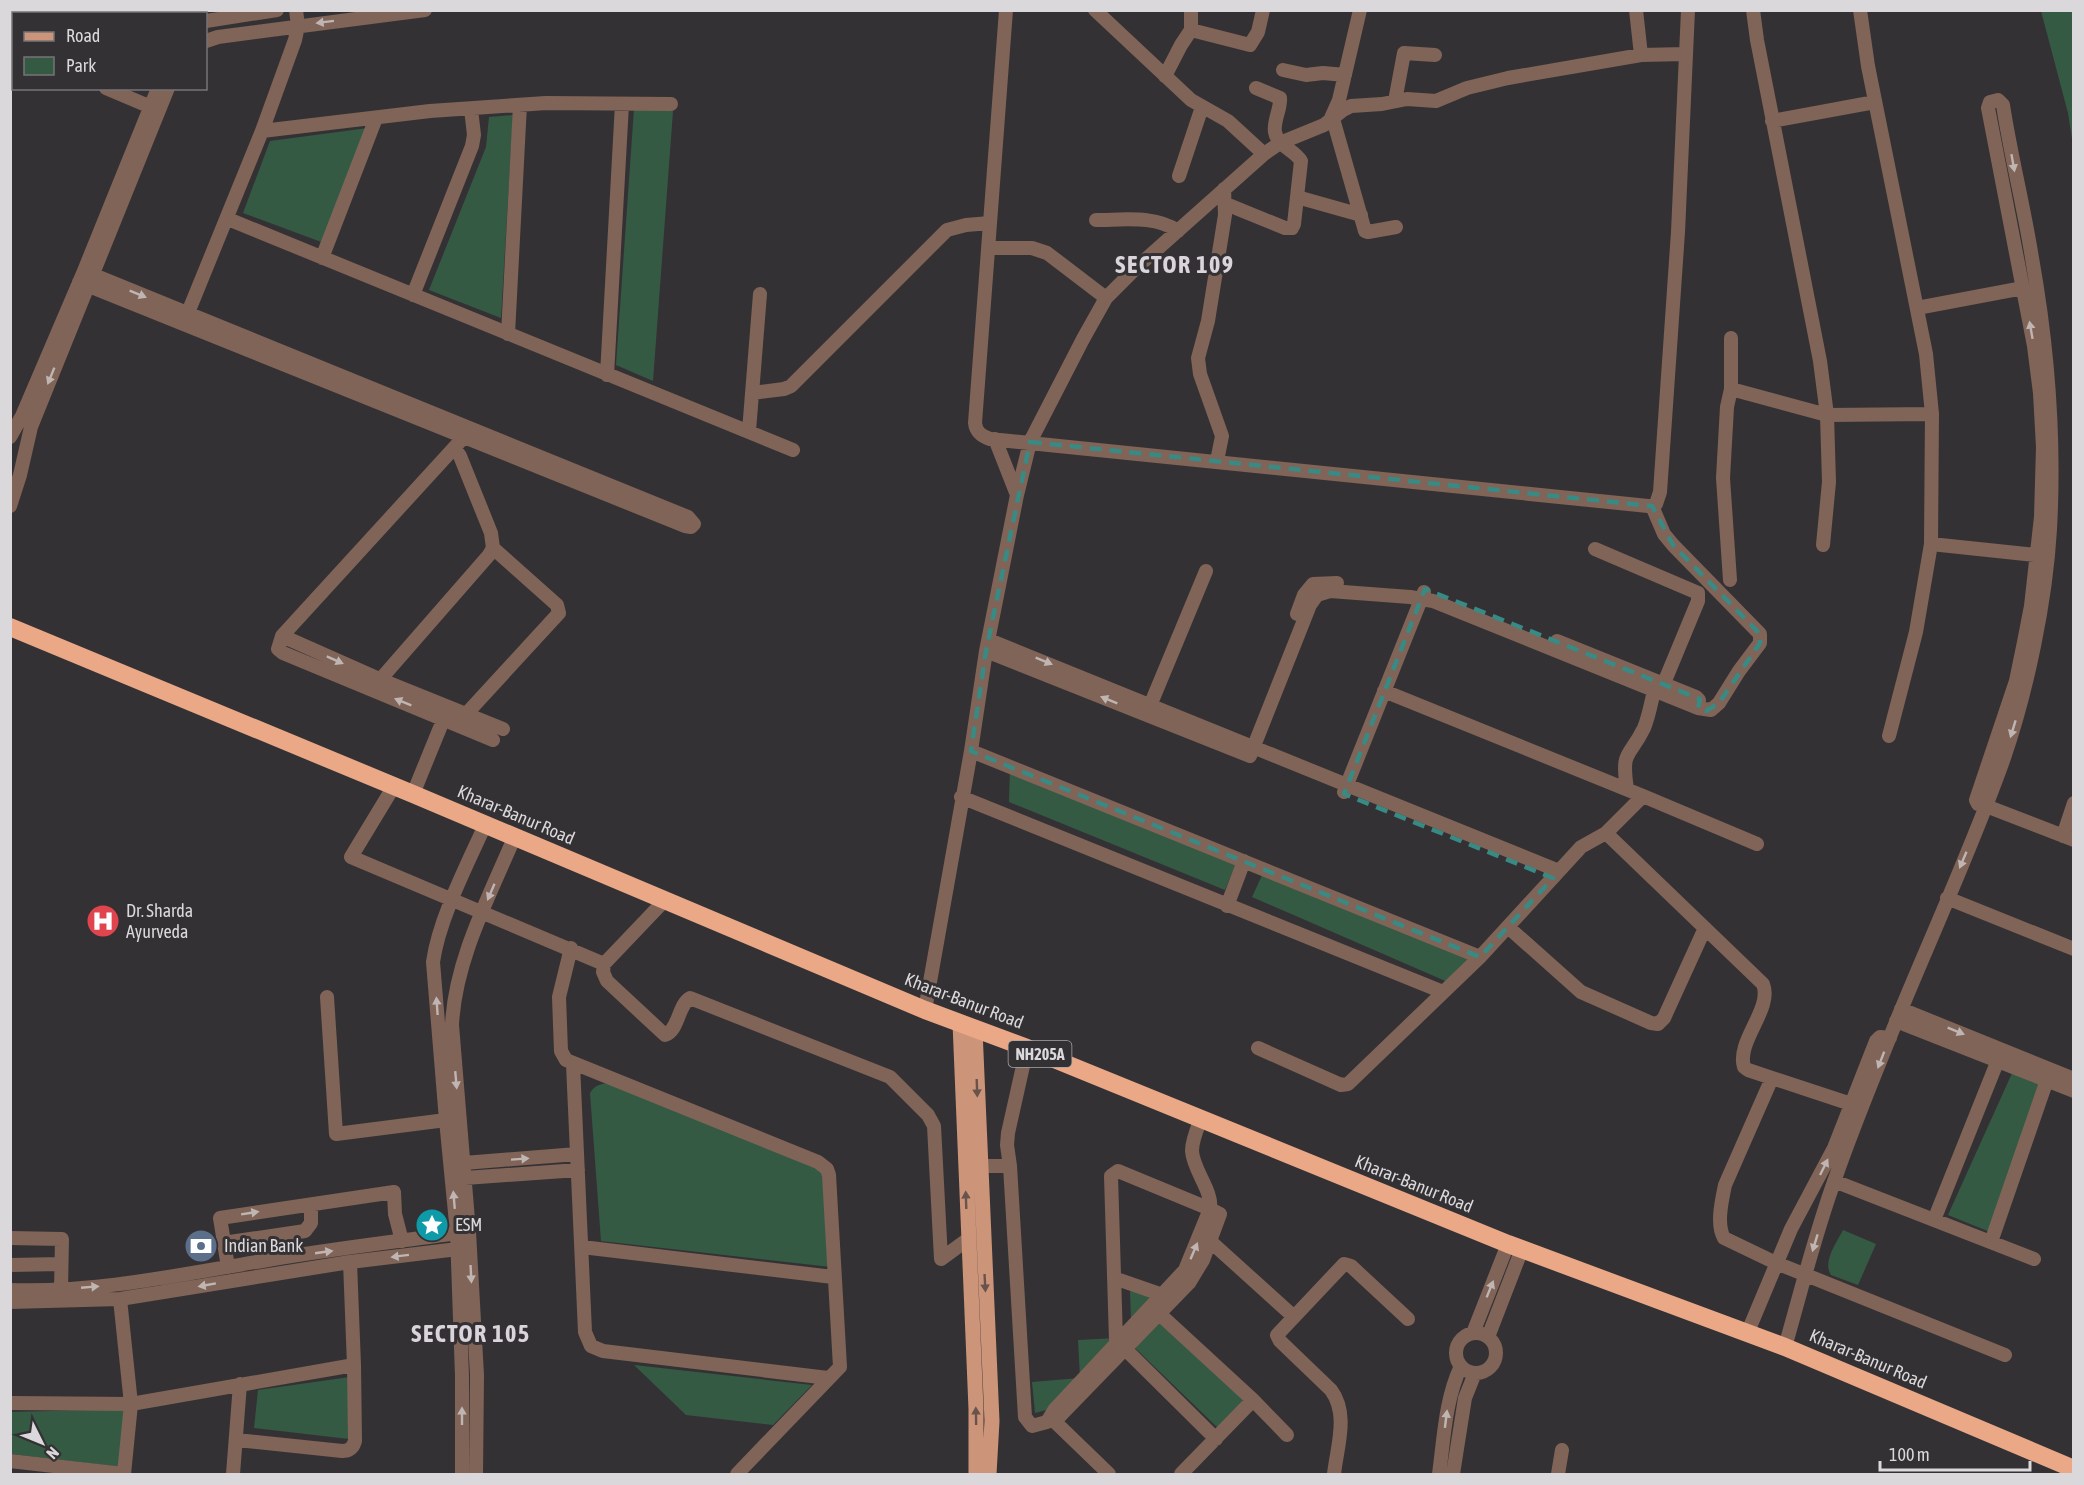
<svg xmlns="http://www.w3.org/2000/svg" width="2084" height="1485" font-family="'Asap Condensed',sans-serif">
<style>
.green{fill:#355a44}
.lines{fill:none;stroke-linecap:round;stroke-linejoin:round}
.minor{stroke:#806457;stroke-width:14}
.major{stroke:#cc9579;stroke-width:15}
.highway{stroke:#eaa886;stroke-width:18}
.oneway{fill:#bfb5b3}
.oneway2{fill:#69544d}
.marked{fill:none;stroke:#388a84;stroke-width:4.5;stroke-dasharray:12 8;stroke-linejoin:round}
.labels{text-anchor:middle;stroke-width:6;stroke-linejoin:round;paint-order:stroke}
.shield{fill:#343135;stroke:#a8a6a9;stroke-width:1.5}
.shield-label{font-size:16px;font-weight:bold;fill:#dad8db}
.street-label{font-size:18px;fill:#dad8db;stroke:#343135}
.poi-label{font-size:18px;fill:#dad8db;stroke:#343135;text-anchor:start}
.district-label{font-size:24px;font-weight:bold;letter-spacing:1.5px;fill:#d9d5db;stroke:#343135}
</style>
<rect width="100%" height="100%" fill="#343135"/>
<path class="green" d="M2041,11h32v134l-5,-32z
M634,109l39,2 -20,270 -37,-16z
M513,115l-12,203 -72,-28 57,-143 3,-30z
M368,128l-44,115 -81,-30 27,-72z
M1010,769l227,92 -12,29 -216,-88z
M1265,869l209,91 -24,23 -198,-86z
M2013,1071l30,12 -48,151 -47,-19z
M609,1083l222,91v93l-230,-26 -11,-148c5,-8 10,-9 19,-10z
M1843,1230l33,14 -18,41 -27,-10c-9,-13 6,-33 12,-45z
M1130,1291l26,4 -25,24z
M1160,1319l84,81 -26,28 -84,-81z
M1117,1338l-59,65 -8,6 -15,4 -3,-31 48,-4 -2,-38z
M634,1365l178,20 -39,40 -87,-10z
M357,1376l-8,63 -95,-11 4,-38z
M131,1409l-9,58 -111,-13 -1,-42z"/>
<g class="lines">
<path class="minor" d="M193,10l2,4
M1006,10l-31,413c1,9 6,13 15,16l658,67 8,-2 4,-12 18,-260 10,-222
M1095,10l96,90 37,21 36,33
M1636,10l5,45
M1753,10l4,30 63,321 7,54 2,67 -6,63
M1860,10l8,56 58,288 6,60 -1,130 -15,88 -27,104
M69,14l1,-4
M206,21l71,-11
M1191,30l59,15 8,-13 5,-22
M206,41l12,-4 207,-27
M10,50l4,2
M1283,70l23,5 17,-2 22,2
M1165,76l16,-31 10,-15v-20
M106,88l52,22
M1395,101l9,-48 31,2
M1331,118l8,-18 21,-90
M1333,119l32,112 3,1 28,-5
M1772,121l103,-19
M262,131l168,-20 116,-8 125,1
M1179,176l23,-69
M1297,197l64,18
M1226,204l59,24h7l2,-4 7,-63c-6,-11 -24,-15 -26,-29 -2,-11 6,-23 5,-34l-24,-10
M228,219l565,231
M1096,220c27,0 59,-5 82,11
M988,248h44l15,5 59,45
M322,258l54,-140
M79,282l606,244 6,1 3,-3 -6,-7 -604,-246
M413,295l59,-149 2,-11 -3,-26
M1917,308l106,-20
M185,320l77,-189 33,-91 3,-14 -2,-16
M508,334l12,-229
M607,375l15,-271
M1731,389l96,26 105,-1
M752,393l32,-4 7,-3 156,-156 19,-5 24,-2
M749,431l11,-137
M10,437l12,-21 62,-145 74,-183
M464,437l-182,199 -4,13 5,4 210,87
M995,439l22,56
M1217,461l5,-25 -22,-62 -2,-16 10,-37 17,-106 -1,-26
M10,506l10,-31 11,-48 137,-339
M1931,544l114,12
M1595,549l103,44v8l-34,82
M1730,580l-7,-102 4,-71 4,-18v-51
M1297,614l7,-19 9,-11 24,-1
M282,636l97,43 124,50
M989,640l570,231
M1557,641l139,56 3,3 -1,8
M986,651l264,105
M372,689l117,-134 4,-7 -2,-15 -31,-77 -6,-8
M1384,691l259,105 114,48
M1147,713l59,-142
M457,724l102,-111 -2,-8 -64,-57
M971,751l509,206
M1250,756l60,-151 7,-10 13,-4 80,6 23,4 265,107 13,2 8,-7 20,-32 21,-28v-9l-87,-89 -9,-11 -12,-28
M394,786l-43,71 253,107 -1,8 4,9 58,54c14,-5 13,-30 25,-37l200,79 38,38 6,11 7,133 26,-19
M1627,789c-6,-40 2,-30 17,-61 5,-12 7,-25 10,-37
M1344,792l80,-200
M413,794l31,-76
M961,797l482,195
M1606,833l157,151c10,25 -27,57 -19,83l4,3 103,34
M2063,836l11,-33
M1947,898l127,51
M1227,906l17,-45
M1508,927l73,65 70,31 7,1 6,-6 41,-90
M571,948l-12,49 2,54 5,9 252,102 9,7 2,6 11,192 -103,107
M604,964l61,-64
M327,997l9,137 110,-14
M1901,1009l173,70
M925,1010l46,-259 15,-100 31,-156 13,-53 53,-103 23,-41 30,-30 128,-114 16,-11 44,-18 19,-15 8,-4 31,-2 25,-5 29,2 31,-13 41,-10 133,-23 44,-1
M1896,1021l178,70
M1258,1048l83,37 7,-1 132,-127 101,-110 25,-14 37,-37
M573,1064l12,268 6,14 12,5 225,27
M1772,1078l-47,107c-3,15 -9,39 -1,53l52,25 229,92
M1201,1119c-4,10 -9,21 -9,32 1,19 21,40 18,58l-92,-38 -7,5 5,164 100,99
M464,1163l113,-9
M980,1166h30l-3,-21 1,-12 19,-85
M1010,1166l15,251 7,9 15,-4 13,-6 129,-133 14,-23 17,-46 -10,-5 -25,61 -130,139 -8,13
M465,1178l113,-8
M1834,1181l200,78
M1934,1220l64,-160
M10,1238l52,1 -1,51
M1210,1241l83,75
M1991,1242l56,-162
M223,1243l82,-12 6,-8v-18
M582,1247l251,30
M10,1265l51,-1
M228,1267l-8,-49 174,-26 1,22 7,27
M1114,1278l49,17
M10,1290c88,3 172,-16 258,-30 63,-11 126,-18 189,-27
M120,1299l11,105 -7,70
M10,1302l110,-3 230,-37 116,-14
M1153,1308l100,92 34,35
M1473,1333l35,-89
M1456 1353a20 20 0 1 1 40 0a20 20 0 1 1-40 0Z
M1747,1334l44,-105 43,-81 42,-107 4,-4 10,1
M1488,1337l34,-88
M1785,1347c16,-56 30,-113 50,-168 18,-52 40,-105 61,-157 36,-88 76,-174 108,-264 23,-67 42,-157 46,-229 5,-91 -2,-181 -18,-271 -8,-51 -21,-101 -29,-153l-5,-5 -8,2 -2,6 46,238 6,47 3,54 -2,70 -10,89 -7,36 -8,39 -40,119 2,4 8,2 88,34
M10,1403l121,1 223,-39
M1050,1417l59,57
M237,1440l105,11c7,0 11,-3 13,-10l-1,-76 -4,-103
M10,1461l114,13
M233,1474l7,-90
M462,1474v-98l-5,-143 -11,-113 -13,-158c6,-43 34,-97 52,-137
M476,1474l1,-99 -8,-143 -17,-207c3,-65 37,-128 62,-187
M1181,1474l72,-74
M1334,1474c3,-27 15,-60 -3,-84l-51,-49 -3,-6 67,-71 7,2 57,53
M1439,1474c5,-36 6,-74 22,-108
M1453,1474l12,-76 10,-25
M1558,1474l4,-24"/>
<path class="major" d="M960,1023l16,386v65
M975,1030l17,391 -3,53"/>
<path class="highway" d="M10,627l403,167 512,216 102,38 481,196 277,103 289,122"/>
</g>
<defs><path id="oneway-solid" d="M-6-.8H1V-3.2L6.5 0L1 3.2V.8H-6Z" transform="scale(1.5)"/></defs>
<g class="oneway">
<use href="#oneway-solid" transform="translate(325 22) rotate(173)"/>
<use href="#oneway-solid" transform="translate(2013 163) rotate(80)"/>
<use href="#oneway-solid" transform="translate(138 294) rotate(22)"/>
<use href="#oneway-solid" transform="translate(2031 330) rotate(-100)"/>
<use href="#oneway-solid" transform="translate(51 376) rotate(112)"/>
<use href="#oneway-solid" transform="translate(335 660) rotate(24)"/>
<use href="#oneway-solid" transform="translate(1044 661) rotate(22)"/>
<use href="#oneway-solid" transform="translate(1109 700) rotate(-158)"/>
<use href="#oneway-solid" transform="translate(403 702) rotate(-158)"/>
<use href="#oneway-solid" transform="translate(2013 729) rotate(107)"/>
<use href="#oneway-solid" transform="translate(1963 860) rotate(113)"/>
<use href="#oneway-solid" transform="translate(491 892) rotate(113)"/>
<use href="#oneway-solid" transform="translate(437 1006) rotate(-94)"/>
<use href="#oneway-solid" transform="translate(1956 1031) rotate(22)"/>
<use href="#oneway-solid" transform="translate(1881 1060) rotate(111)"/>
<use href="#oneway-solid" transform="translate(456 1080) rotate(85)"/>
<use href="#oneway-solid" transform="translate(520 1159) rotate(-4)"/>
<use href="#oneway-solid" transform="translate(1824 1167) rotate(-64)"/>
<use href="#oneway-solid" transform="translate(454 1200) rotate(-95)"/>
<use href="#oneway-solid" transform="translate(250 1213) rotate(-9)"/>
<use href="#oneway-solid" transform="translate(1815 1243) rotate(107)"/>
<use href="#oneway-solid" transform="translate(1194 1251) rotate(-67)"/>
<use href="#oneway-solid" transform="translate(324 1252) rotate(-8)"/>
<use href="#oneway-solid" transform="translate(400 1256) rotate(173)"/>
<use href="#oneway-solid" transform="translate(471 1274) rotate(87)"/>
<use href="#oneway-solid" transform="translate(207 1285) rotate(170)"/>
<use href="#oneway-solid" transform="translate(90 1287) rotate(-5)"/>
<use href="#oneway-solid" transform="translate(1490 1289) rotate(-68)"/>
<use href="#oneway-solid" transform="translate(462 1416) rotate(-90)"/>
<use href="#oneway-solid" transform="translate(1446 1419) rotate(-83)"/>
</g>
<g class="oneway2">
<use href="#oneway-solid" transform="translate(977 1088) rotate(88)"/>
<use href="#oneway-solid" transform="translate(966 1200) rotate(-92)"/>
<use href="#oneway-solid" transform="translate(985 1283) rotate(87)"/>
<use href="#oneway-solid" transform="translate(976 1416) rotate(-91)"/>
</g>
<path class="marked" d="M1030,442l622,64 21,39 87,89v9l-41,60 -13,8 -8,-3 2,-9 -275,-110 -81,205 209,84 -73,79 -509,-206 15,-100z"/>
<defs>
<g id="hospital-disc" transform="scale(1.725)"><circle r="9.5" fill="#e0444e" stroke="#343135"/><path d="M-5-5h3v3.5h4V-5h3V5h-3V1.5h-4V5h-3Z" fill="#fff"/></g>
<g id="sight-disc" transform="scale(1.725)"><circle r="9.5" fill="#0f9aa8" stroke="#343135"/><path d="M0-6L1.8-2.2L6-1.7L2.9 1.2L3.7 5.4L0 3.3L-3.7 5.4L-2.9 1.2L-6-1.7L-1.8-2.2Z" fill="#fff"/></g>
<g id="bank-disc" transform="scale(1.725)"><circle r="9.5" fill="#5c6f8a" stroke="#343135"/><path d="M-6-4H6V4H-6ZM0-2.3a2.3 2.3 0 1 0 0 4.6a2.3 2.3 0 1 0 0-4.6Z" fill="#fff"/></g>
</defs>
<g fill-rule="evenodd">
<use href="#hospital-disc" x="103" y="921"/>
<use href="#sight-disc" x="432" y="1225"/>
<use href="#bank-disc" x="201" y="1246"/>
</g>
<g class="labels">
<rect class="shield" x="1008.5" y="1041" width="63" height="26" rx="4.5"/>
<g class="shield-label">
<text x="1040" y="1060">NH205A</text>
</g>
<g class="street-label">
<text transform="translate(516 815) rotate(23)" y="6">Kharar-Banur Road</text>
<text transform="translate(964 1001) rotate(21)" y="6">Kharar-Banur Road</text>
<text transform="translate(1414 1184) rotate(22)" y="6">Kharar-Banur Road</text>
<text transform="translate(1868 1359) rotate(23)" y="6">Kharar-Banur Road</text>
</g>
<g class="poi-label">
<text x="126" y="917">Dr. Sharda<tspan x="126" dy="21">Ayurveda</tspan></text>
<text x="455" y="1231">ESM</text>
<text x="224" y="1252">Indian Bank</text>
</g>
<g class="district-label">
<text x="1175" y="273">SECTOR 109</text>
<text x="471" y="1342">SECTOR 105</text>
</g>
</g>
<rect width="2084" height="1485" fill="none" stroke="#dad8db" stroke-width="24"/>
<rect x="12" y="12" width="195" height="78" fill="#343135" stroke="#767477" stroke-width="1.5"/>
<rect x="24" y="32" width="30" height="9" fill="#cc9579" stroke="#767477" stroke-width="1.5"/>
<text x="66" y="42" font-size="18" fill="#dad8db">Road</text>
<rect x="24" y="57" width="30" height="18" fill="#355a44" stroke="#767477" stroke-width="1.5"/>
<text x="66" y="72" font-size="18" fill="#dad8db">Park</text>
<g transform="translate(42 1443) rotate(133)" stroke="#343135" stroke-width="4.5" paint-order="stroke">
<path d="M0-4.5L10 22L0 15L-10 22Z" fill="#dad8db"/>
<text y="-9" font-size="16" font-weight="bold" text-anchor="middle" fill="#dad8db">N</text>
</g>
<path d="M1880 1461v9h150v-9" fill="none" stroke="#dad8db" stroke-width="3"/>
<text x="1889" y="1461" font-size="18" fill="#dad8db" stroke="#343135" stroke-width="4.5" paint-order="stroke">100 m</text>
</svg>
